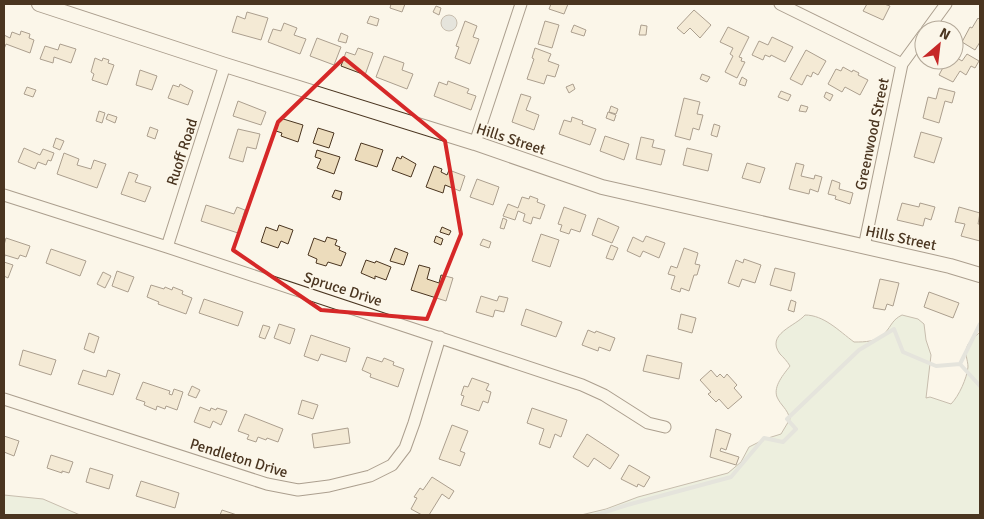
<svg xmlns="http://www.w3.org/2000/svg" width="984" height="519" font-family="Signika,sans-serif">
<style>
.green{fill:#dce7d0;stroke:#887966}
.water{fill:#c9cecd;stroke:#887966}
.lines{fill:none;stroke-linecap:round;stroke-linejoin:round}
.stream{stroke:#c9cecd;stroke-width:4}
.building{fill:#ecdcbc;stroke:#4a3520}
.minor-casing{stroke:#4a3520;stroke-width:13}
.tertiary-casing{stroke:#4a3520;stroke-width:16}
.minor{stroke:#fbf6e9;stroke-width:11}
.tertiary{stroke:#fbf6e9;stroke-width:14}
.marked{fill:none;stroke:#d62828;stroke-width:4;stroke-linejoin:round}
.labels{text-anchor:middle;stroke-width:4;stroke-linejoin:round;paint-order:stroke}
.street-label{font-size:15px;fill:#4a3520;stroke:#fbf6e9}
</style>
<rect width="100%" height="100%" fill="#fbf6e9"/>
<path class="green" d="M805,315c19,0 34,16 49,27 11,0 23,0 31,-9 7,-8 7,-13 17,-18l16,4 6,5 2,16 5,15 -5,43 4,-1 21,7c8,-8 16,-26 17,-37 0,-7 -4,-14 -1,-20 2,-6 8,-10 13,-15v183h-399l25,-6 32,-12 90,-24 13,-11 8,-15 16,-8 16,-5 9,-15c-3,-11 -9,-13 -13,-22 -4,-11 7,-23 13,-31 -3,-5 -6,-8 -10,-12 -15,-20 16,-28 25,-39z
M4,495l39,4 37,16h-76z"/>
<path class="water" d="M441 23a8 8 0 1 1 16 0a8 8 0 1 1-16 0Z"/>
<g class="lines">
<path class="stream" d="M960,364l20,-40
M596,515l31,-10 104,-28 33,-39 19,4 13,-13 -9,-10 72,-69 35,-21 9,23 33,14 24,-2 20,22"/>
</g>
<path class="building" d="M391,4h14l-3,8 -12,-4z
M551,4h17l-4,10 -15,-5z
M867,4h17l6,2 -7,14 -20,-9z
M436,6l5,2 -2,7 -6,-3z
M694,10l17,15 -11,13 -10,-10 -6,6 -7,-6z
M247,12l21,6 -7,22 -29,-8 5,-16 8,3z
M370,16l9,3 -2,7 -10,-3z
M978,18l2,2v22l-5,8 -13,-8 8,-15 2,1z
M465,21l12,5 -4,11 6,2 -9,25 -15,-6 4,-11 -3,-1z
M545,21l14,4 -7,23 -14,-4z
M284,23l13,5 -3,7 12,4 -6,15 -32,-12 5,-13 8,2z
M574,25l12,5 -2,6 -13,-4z
M641,25l6,1 -1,9h-7z
M728,27l21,10 -10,20 3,1 -1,3 4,1 -8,16 -12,-6 8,-16 -3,-2 3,-6 -13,-6z
M21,31l9,3 -1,4 5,2 -4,13 -24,-9 -2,5v-14l6,3 2,-6 8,3z
M341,33l7,3 -2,7 -8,-2z
M772,37l21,10 -8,15 -14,-7 -1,2 -5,-2 -2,5 -11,-5 7,-14 9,4z
M317,38l24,9 -7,18 -24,-9z
M60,44l16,5 -5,14 -17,-6 -1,6 -13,-4 5,-13 13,4z
M358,48l15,5 -8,22 -24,-9 5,-14 9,3z
M535,48l16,6 -3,7 11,4 -4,12 -8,-2 -3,9 -17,-5 7,-20 -2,-1z
M806,50l20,11 -8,14 -5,-3 -2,5 -4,-2 -5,10 -12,-6z
M967,54l12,7 -4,7 -4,-2 -5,9 -6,-4 -7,11 -14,-7 8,-15h7v-4l8,5z
M384,56l20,7 -2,7 11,4 -6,15 -31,-12z
M95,58l7,3 1,-3 6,2 -1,3 6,2 -7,20 -15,-5 2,-6 -3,-2z
M843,67l9,5 1,-2 6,3 -1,2 10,5 -8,15 -15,-8 -3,5 -14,-8 8,-15 5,2z
M140,70l17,6 -5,14 -16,-5z
M702,74l8,3 -3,5 -7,-3z
M742,77l5,3 -2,6 -6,-2z
M448,81l21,8 -2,4 9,3 -5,14 -37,-14 5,-14 8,3z
M180,84l13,7 -5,14 -20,-7 5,-13 6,2z
M573,84l2,5 -6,4 -3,-6z
M27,87l9,3 -3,7 -9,-3z
M939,88l16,4 -3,11 -7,-2 -6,22 -16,-5 5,-21 8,2z
M781,91l10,4 -3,6 -10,-4z
M826,92l7,3 -3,6 -6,-4z
M521,94l10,3 -5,13 13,5 -5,15 -22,-8z
M684,98l16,4 -3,12 6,1 -4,15 -6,-2 -3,12 -15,-4z
M238,101l28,11 -5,13 -28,-9z
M801,105l7,2 -2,5 -7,-1z
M611,106l7,3 -2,5 -7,-2z
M99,111l6,2 -3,10 -6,-2z
M608,112l8,3 -2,6 -8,-3z
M108,114l9,3 -2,6 -9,-4z
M572,117l11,4 -1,3 14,5 -6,16 -31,-11 5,-14 7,2z
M280,118l23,7 -5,17 -17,-6 1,-3 -6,-2z
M714,124l6,2 -3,11 -6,-2z
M150,127l8,3 -3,9 -8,-3z
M318,128l16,5 -5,15 -16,-5z
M238,129l22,5 -4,15 -9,-2 -4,15 -14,-4z
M921,132l21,6 -8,25 -20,-6z
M605,136l24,8 -5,16 -24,-9z
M641,137l13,3 -2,7 13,3 -4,15 -25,-6z
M56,138l8,3 -4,9 -7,-3z
M361,143l22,7 -6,17 -22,-7z
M24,148l16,7 3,-6 11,4 -3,8 -3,-1 -2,5 -8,-3 -3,7 -17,-7z
M687,148l25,6 -4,17 -25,-6z
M317,150l23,7 -6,17 -17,-6 4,-9 -6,-2z
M64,153l15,6 -2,6 14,4 3,-9 12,4 -9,24 -40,-14z
M402,156l14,8 -5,13 -19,-7 5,-13 4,2z
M747,163l18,5 -5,15 -18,-5z
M796,163l8,2 -3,11 13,3 1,-4 7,2 -4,15 -8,-3 -1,5 -20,-5z
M434,166l8,3 -1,3 6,3 2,-5 16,6 -5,15 -15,-6 -2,8 -17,-6z
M129,172l9,3 -3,7 16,5 -6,15 -24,-8z
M477,179l22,8 -6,18 -23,-8z
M832,180l8,3 -1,6 14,4 -3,11 -15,-5 1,-3 -8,-2z
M335,190l7,2 -2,8 -8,-3z
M530,196l8,3 -1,3 8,3 -5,14 -7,-2 -2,7 -8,-3 2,-7 -7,-3 -3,9 -12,-4 5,-12 10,4 4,-11 7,2z
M902,203l17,4 1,-4 15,4 -4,13 -6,-2 -2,8 -26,-6z
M206,205l28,9 3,-7 8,3 -7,23 -37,-12z
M564,207l22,8 -6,17 -9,-3 -2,5 -9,-3 2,-6 -4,-1z
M959,207l21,6 -2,11h2v17l-19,-5 4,-12 -10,-2z
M503,218l4,2 -3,9 -4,-1z
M598,218l21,9 -7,16 -20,-8z
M279,225l14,5 -5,14 -7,-3 -3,7 -17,-6 5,-15 11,4z
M442,227l9,4 -2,4 -9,-3z
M541,234l18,6 -9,27 -18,-6z
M436,236l7,3 -2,6 -7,-3z
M646,236l19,7 -6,15 -16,-7 -3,6 -13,-6 6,-14 10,5z
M327,237l10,3 -2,5 5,2 -1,3 7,3 -5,13 -13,-4 -2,4 -10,-3 1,-4 -9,-4 6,-17 11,4z
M6,238l24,8 -4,11 -6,-2 -2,4 -13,-4 -1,5v-15z
M483,239l8,3 -2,6 -9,-3z
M611,245l7,3 -5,12 -7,-2z
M395,248l13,5 -4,12 -14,-4z
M684,248l14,5 -3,11 5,1 -3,10h-3l-5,16 -8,-3 -1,4 -9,-3 4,-13 -7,-2 3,-8 6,2z
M51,249l35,12 -6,15 -34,-13z
M744,259l17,6 -6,18 -13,-4 -3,8 -11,-4 8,-23 7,3z
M366,260l9,3 1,-2 15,6 -5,13 -11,-4v3l-14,-6z
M4,262l9,3 -5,13 -4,-2z
M419,265l11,3 -3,11 12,4 2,-8 12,3 -7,23 -35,-11z
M775,268l20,5 -4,18 -21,-6z
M117,271l17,6 -6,15 -16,-6z
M103,272l8,4 -6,12 -8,-4z
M880,279l19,4 -6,23 -6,-2 -2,6 -12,-2z
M151,285l13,4 1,-2 7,3 1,-3 10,4 -1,3 10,4 -6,16 -28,-10 1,-2 -12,-5z
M929,292l30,11 -6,15 -29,-11z
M481,296l16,5 2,-5 9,2 -4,14 -9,-2 -2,7 -17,-5z
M204,299l39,13 -5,14 -39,-13z
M791,300l5,2 -2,10 -6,-2z
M526,309l36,13 -6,15 -35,-12z
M681,314l15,4 -4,15 -14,-4z
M279,324l16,5 -5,15 -16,-6z
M263,325l7,2 -5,12 -6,-2z
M588,330l7,3 1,-2 19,7 -5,13 -11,-4 -1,4 -16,-6z
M89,333l10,4 -5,16 -10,-4z
M311,335l39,13 -4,14 -25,-8 -3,7 -14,-5z
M23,350l33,10 -5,15 -32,-10z
M647,355l35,8 -3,16 -36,-8z
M367,357l15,5 2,-4 10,4 -1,3 11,4 -6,18 -28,-10 1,-3 -9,-4z
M83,370l23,7 2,-7 12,4 -7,21 -35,-11z
M711,370l6,7 3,-3 4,4 3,-4 10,11 -3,3 8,9 -14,12 -9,-10 -3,3 -8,-8 3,-2 -11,-12z
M472,378l17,6 -3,6 5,2 -3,11 -5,-2 -4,10 -18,-6 3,-9 -3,-1 3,-9 4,1z
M143,382l27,9 -1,3 3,1 2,-6 9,3 -6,18 -11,-4 -1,3 -8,-3 -1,4 -12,-5 1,-3 -9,-3z
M192,386l8,4 -4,8 -8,-3z
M302,400l16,5 -5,14 -15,-5z
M200,407l10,4 1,-3 5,2 1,-2 10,3 -6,14 -8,-4 -3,7 -16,-6z
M532,408l35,12 -6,17 -6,-3 -5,14 -11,-4 5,-15 -17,-6z
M245,414l38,15 -5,13 -11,-4 -1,2 -8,-3 -2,5 -9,-3 2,-4 -11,-4z
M452,425l16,6 -8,20 5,2 -5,13 -21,-7z
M348,428l2,15 -36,5 -2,-14z
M716,429l15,5 -5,16 -5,-2 -1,3 19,6 -3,8 -26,-8z
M587,434l32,21 -9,14 -16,-11 -6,9 -15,-10z
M4,436l15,5 -5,15 -10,-4z
M51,455l22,7 -4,11 -7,-2v2l-15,-5z
M629,465l21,12 -6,10 -6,-3 -1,3 -16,-8z
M90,468l23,7 -4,14 -23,-7z
M432,477l22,14 -5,8 -7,-5 -13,21h-7l-11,-6 6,-11 -3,-1 6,-9 3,2z
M141,481l38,12 -4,15 -39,-12z
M222,510l15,5h-17z"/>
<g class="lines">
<g class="minor-casing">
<path id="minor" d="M780,4l122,60
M927,30l19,-26
M475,143l46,-139
M4,195l163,52 415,138 22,10 44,28 17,4
M167,247l58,-182
M864,247l38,-183 22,-30
M4,399l263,85 31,6 31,-4 41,-10 22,-11 13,-17 9,-25 26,-86"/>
</g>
<g class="tertiary-casing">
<path id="tertiary" d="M39,4l186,61 250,78 127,44 348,79 30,9"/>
</g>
<use href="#minor" class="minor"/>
<use href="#tertiary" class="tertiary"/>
</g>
<path d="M0 0H984V519H0ZM344,58l101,83 16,93 -34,85 -106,-9 -88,-60 45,-128z" fill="#fbf6e9" fill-opacity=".55" fill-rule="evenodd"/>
<path class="marked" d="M344,58l101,83 16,93 -34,85 -106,-9 -88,-60 45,-128z"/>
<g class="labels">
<g class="street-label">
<text transform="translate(872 134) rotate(-78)" y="5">Greenwood Street</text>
<text transform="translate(511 139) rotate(18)" y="5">Hills Street</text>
<text transform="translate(182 152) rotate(-72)" y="5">Ruoff Road</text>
<text transform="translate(901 238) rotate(12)" y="5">Hills Street</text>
<text transform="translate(343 289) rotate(18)" y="5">Spruce Drive</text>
<text transform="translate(239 458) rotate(17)" y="5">Pendleton Drive</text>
</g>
</g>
<rect width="984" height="519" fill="none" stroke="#4a3520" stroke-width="10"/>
<g transform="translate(939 45) rotate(28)"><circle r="24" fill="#fbf6e9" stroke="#b4a999"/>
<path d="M0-4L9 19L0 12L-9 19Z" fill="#c62828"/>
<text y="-8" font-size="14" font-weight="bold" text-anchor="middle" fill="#4a3520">N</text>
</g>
</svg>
